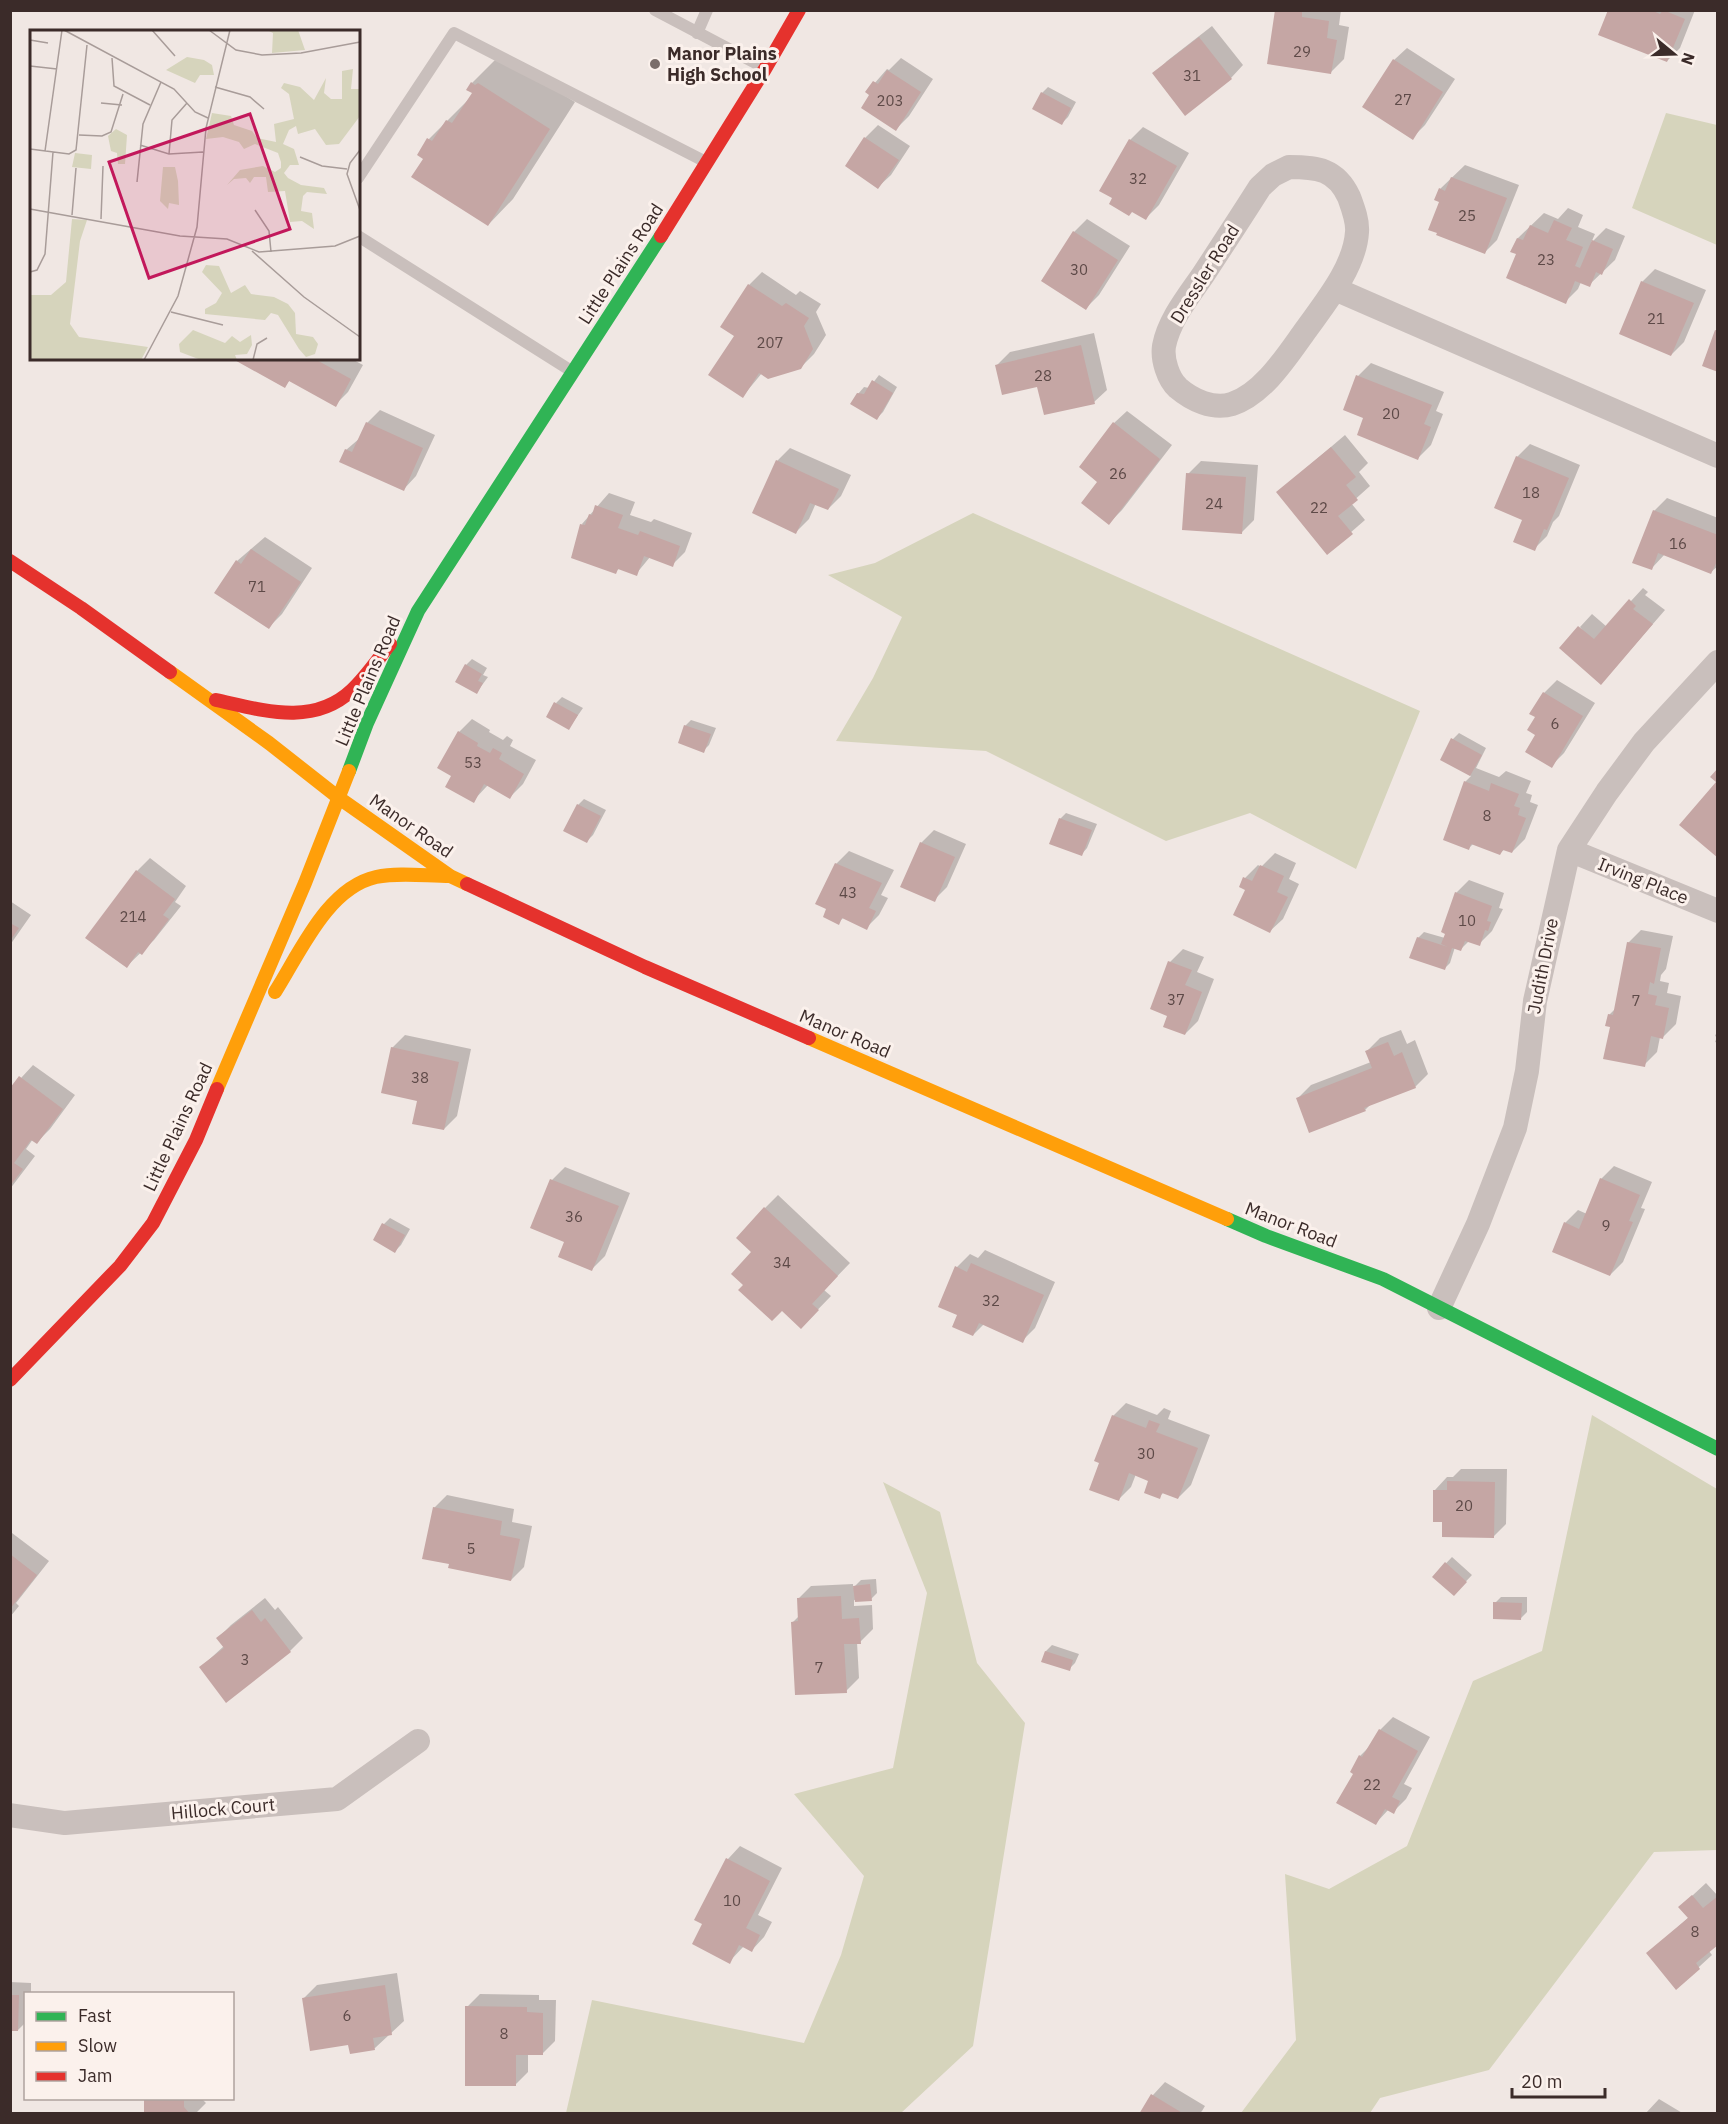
<svg xmlns="http://www.w3.org/2000/svg" width="1728" height="2124" font-family="'IBM Plex Sans',sans-serif">
<style>
.green{fill:#d6d4bc}
.shadow{fill:#0003}
.building{fill:#c5a6a4}
.lines{fill:none;stroke-linecap:round;stroke-linejoin:round}
.lane{stroke:#c9bfbc;stroke-width:12}
.street{stroke:#c9bfbc;stroke-width:24}
.fast{stroke:#30b455;stroke-width:14}
.slow{stroke:#ff9f0a;stroke-width:14}
.jam{stroke:#e5322d;stroke-width:14}
.poi-dot{fill:#7a6d6a;stroke:#fbf1ec;stroke-width:2}
.labels{text-anchor:middle;stroke-width:6;stroke-linejoin:round;paint-order:stroke}
.number-label{font-size:15px;fill:#5e4a48}
.poi-label{font-size:18px;font-weight:bold;fill:#3b2b29;stroke:#fbf1ec;text-anchor:start}
.street-label{font-size:18px;fill:#3b2b29;stroke:#fbf1ec}
.inset-road{fill:none;stroke:#a89c99;stroke-width:1.5}
.view{fill:#c2185b;fill-opacity:0.15;stroke:#c2185b;stroke-width:3}
.inset-edge{fill:none;stroke:#3b2b29;stroke-width:3}
</style>
<rect width="100%" height="100%" fill="#f0e7e3"/>
<path class="green" d="M1666,113l51,12v120l-85,-37z
M973,513l447,198 -64,158 -106,-56 -84,28 -180,-90 -150,-10 37,-63 29,-61 -74,-42 47,-12z
M1592,1415l125,74v361l-63,2 -165,218 -109,28 -10,15h-129l55,-73 -11,-166 44,15 78,-43 66,-165 69,-30z
M883,1482l57,30 37,151 48,60 -52,323 -72,67h-335l26,-113 212,43 37,-88 23,-79 -70,-82 99,-26 34,-175z"/>
<path class="shadow" d="M1277,10h64l-2,15 10,2 -5,32 -13,13z
M1610,10h85l-15,38 -13,13z
M1212,26l31,39 -12,13 -77,-4 13,-13z
M1407,48l48,31 -30,46 -13,13 -18,-78z
M498,57l7,1 70,44 -62,97 -25,26 -63,-67 4,-19 41,-41 4,-5 -2,-10z
M901,58l32,21 -24,37 -13,13 -25,-35 -4,-2 20,-23 2,1z
M1048,87l28,15 -8,15 -6,6 -20,-30z
M878,125l32,21 -19,29 -13,12 -31,-21 18,-28z
M1143,127l46,26 -30,52 -13,13 -16,-78z
M1465,165l54,20 -22,55 -13,13 -43,-51 -1,-13z
M1568,208l15,7 -5,12 17,7 -4,9 15,-15 19,8 -10,24 -26,25 -8,-3 -3,7 -13,13 -47,-48 -6,-3 6,-13 26,-25 14,6z
M1087,219l43,27 -31,49 -13,13 -12,-76z
M1655,269l51,21 -22,52 -13,13 -29,-73z
M762,272l34,23 4,-4 21,13 -5,8 10,23 -12,19 -13,13 -39,6 -19,23 6,-111z
M1094,333l13,57 -13,12 -56,-17 -41,-20 13,-13z
M234,358h116l13,7 -15,27 -13,13 -45,-25 -5,6z
M1371,363l73,29 -8,19 7,3 -12,31 -13,13 -53,-41 -20,-8 13,-33z
M879,375l18,12 -14,25 -6,6 -19,-24 6,-7 5,1z
M380,410l55,25 -19,41 -12,13 -58,-39 14,-12 7,-15z
M1127,411l45,34 -50,65 -13,13 5,-100z
M1345,435l23,28 -9,9 11,14 -19,17 14,17 -38,33 -49,-61z
M1530,444l50,21 -21,51 -6,6 -6,14 -13,13 -10,-29 -28,-13 21,-50z
M790,448l61,27 -10,21 -13,13 -12,-6 -7,16 -13,13 -19,-71z
M1201,461l57,4 -4,55 -13,13 -53,-59z
M609,493l26,9 -5,13 21,7 3,-3 38,14 -7,19 -13,13 -22,-8 -14,17 -16,-6 -5,4 -33,-48z
M1667,498l51,20v48l-7,6 -46,-18 -14,15 3,-58z
M265,537l47,31 -30,46 -13,13 -32,-66z
M1643,588l5,4 -3,3 20,15 -52,60 -33,-43 12,-13 15,13z
M472,659l15,9 -4,7 5,2 -11,15 -11,-27z
M1557,680l38,23 -31,50 -13,13 -14,-32v-17l7,-24z
M562,697l21,11 -14,20 -13,-25z
M472,719l18,11 -1,2 14,8 4,-4 6,4 -3,6 26,14 -13,24 -13,13 -22,-12 -15,16 -20,-25 6,-44z
M691,720l25,8 -7,17 -6,6 -18,-25z
M1459,733l27,15 -10,20 23,9 7,-6 25,10 -5,12 6,2 -2,7 8,3 -13,34 -13,13 -7,-3 -5,4 -26,-10 -6,6 -3,-67 6,-6 -29,-17 11,-20z
M584,799l22,11 -13,25 -6,6 -9,-36z
M1066,813l31,11 -10,24 -6,7 -21,-36z
M934,830l32,14 -19,43 -13,13 -13,-57z
M849,851l45,19 -13,25 7,3 -9,17 -13,13 -22,-11 -6,6 -2,-59z
M1275,853l21,10 -7,16 10,5 -16,35 -13,12 -23,-42 -2,-11 13,-13 3,2z
M150,858l36,28 -11,16 6,4 -27,34 -27,26 10,-95z
M1469,880l35,13 -5,15 4,1 -11,22 -13,13 -10,-3 -8,8 -6,-2 -5,16 -6,6 -26,-31 6,-6 21,6 11,-45z
M10,901l21,14 -21,30z
M1641,930l32,6 -7,33 -5,6 -1,6 9,2 -2,10 14,3 -5,28 -13,13h-3l-3,15 -13,13 -32,-39 -3,-11 6,-6 13,-66z
M1183,949l21,8 -7,15 17,7 -16,42 -13,13 -16,-19 1,-53z
M1718,1029v14l-3,-1 2,-5 -2,-1z
M1401,1030l6,14 8,-4 13,34 -13,13 -43,16 -7,7 -67,-12 13,-13 60,-23 -4,-11 13,-13z
M405,1035l66,14 -14,67 -13,13 -26,-29 -26,-52z
M33,1065l42,30 -25,34 -13,13 -4,-3 -7,10 9,7 -25,33v-99z
M1614,1166l38,16 -11,26 4,1 -22,53 -13,13 -45,-52 13,-13 9,4 14,-35z
M565,1167l65,26 -25,63 -13,13 -26,-28 -34,-13 20,-48z
M778,1195l72,68 -26,27 7,6 -30,31 -19,-18 -37,-24 20,-77z
M390,1218l20,11 -9,16 -6,6 -20,-11 9,-16z
M985,1250l70,32 -20,46 -13,13 -38,-17 -11,11 -14,-21 -2,-47 13,-13 8,4z
M1126,1403l31,12 7,-7 7,3 -3,8 42,16 -19,50 -13,13 -14,-6 -5,5 -9,-17 -14,-6 -5,13 -13,13 -17,-38 12,-46z
M1461,1469h46l-1,55 -13,13 -50,-16 -8,-31 12,-13h6z
M447,1495l67,14 -2,13 20,4 -8,41 -13,13 -60,-17 -17,-55z
M12,1533l37,28 -33,42 3,3 -9,11v-83z
M1452,1557l20,18 -18,19 -20,-18z
M876,1579l1,14 -6,6 -17,1v6l18,-1 1,24 -13,13h-3l2,36 -13,13 -53,-69 6,-6 -1,-17 13,-13 42,-2v4l8,-8z
M1501,1597h26v15l-6,6 -26,-15z
M265,1598l10,12 3,-3 25,31 -13,13 -89,16 23,-21 -6,-8 13,-13z
M1052,1645l27,9 -4,9 -6,6 -26,-8 3,-10z
M1393,1717l37,20 -26,47 8,4 -6,11 -13,13 -4,-3 -13,14 -21,-50 5,-17 10,-10 10,-16z
M740,1846l42,22 -24,47 14,7 -8,15 -12,13 -8,-4 -15,16 -25,-38 24,-65z
M1706,1883l12,13v47l-9,8 3,4 -36,33 -28,-34 41,-37 -9,-10z
M397,1973l7,48 -29,27 -25,-5 -46,-45 13,-13z
M10,1982l21,1v11h-5v28l-8,8h-8z
M480,1994l59,1v5h17l-1,41 -13,13h-14v18l-13,13 -48,-78z
M1165,2082l40,24 -3,5 -3,3h-58l12,-19z
M145,2098h56l5,5 -11,11h-49z
M1659,2099l25,15h-39z"/>
<path class="building" d="M1275,10h27v7l27,4 -2,17 10,2 -6,34 -64,-10z
M1608,10h43l9,4 3,-4 22,9 -18,43 -69,-27z
M1199,37l33,42 -47,37 -33,-43z
M1393,59l50,33 -30,48 -51,-33z
M887,70l34,22 -25,39 -35,-23 8,-13 -4,-3 8,-11 5,3z
M471,82l4,3 3,-2 72,46 -62,97 -77,-49 12,-18 -6,-4 10,-17 5,3 14,-21 6,3 20,-30 -6,-3z
M1041,92l30,16 -9,17 -30,-16z
M864,137l35,23 -21,29 -33,-23z
M1129,139l48,27 -31,54 -14,-8 -3,4 -20,-12 3,-6 -13,-7z
M1451,177l56,21 -22,56 -49,-19 1,-2 -9,-3 11,-28 -5,-2 5,-12 6,3z
M1554,220l18,8 -6,12 17,7 -8,19 5,2 12,-28 21,9 -11,26 -6,-3 -6,15 -15,-6 -9,23 -60,-26 10,-24 -6,-2 7,-14 6,2 7,-15 18,8z
M1073,231l45,29 -32,50 -45,-29z
M1641,281l53,22 -23,53 -52,-22z
M748,284l34,22 4,-3 23,15 -5,8 9,23 -12,20 -33,10 -9,-6 -16,25 -35,-23 26,-39 -14,-9z
M1715,330l3,1v41l-16,-6z
M1081,345l14,59 -51,11 -7,-28 -35,8 -7,-30z
M231,358h82l38,21 -15,28 -47,-26 -4,7z
M1356,375l76,30 -8,19 7,3 -13,33 -61,-25 6,-17 -20,-8z
M872,380l21,13 -16,27 -27,-16 7,-11 7,1z
M366,422l57,26 -19,43 -65,-29 6,-13 7,3z
M1113,422l47,37 -51,66 -28,-22 16,-21 -18,-15z
M1331,447l25,30 -10,8 12,15 -20,16 15,18 -26,21 -51,-63z
M1516,456l53,22 -22,52 -3,-1 -9,22 -22,-9 9,-22 -28,-12z
M776,460l63,29 -11,21 -18,-7 -14,31 -44,-21z
M1186,473l60,4 -4,57 -60,-4z
M595,505l28,10 -5,13 20,7 2,-4 40,15 -7,21 -29,-11 -7,20 -19,-7 -2,5 -45,-16 9,-34 5,1 4,-11 3,1z
M1653,510l65,25v24l-7,15 -53,-21 -6,17 -20,-7z
M251,549l50,33 -32,47 -55,-36 22,-33 5,4z
M1629,599l7,7 -3,3 20,15 -52,61 -42,-37 19,-22 16,13z
M465,664l17,10 -4,7 5,2 -6,11 -22,-12z
M1543,692l40,24 -31,52 -27,-16 10,-17 -8,-5 8,-13 -6,-3z
M554,702l24,13 -9,15 -23,-13z
M684,725l27,9 -7,19 -26,-10z
M458,731l20,12 -1,3 13,7 3,-5 9,5 -3,6 25,15 -14,25 -26,-15 -10,19 -29,-16 6,-11 -14,-8z
M1451,738l31,17 -12,21 -30,-16z
M1718,768v90l-39,-33 37,-43 -6,-5z
M1464,781l25,10 2,-8 28,11 -5,12 6,2 -2,7 8,3 -14,35 -9,-3 -3,5 -29,-11 -2,6 -26,-10z
M577,804l24,12 -14,27 -24,-12z
M1059,818l33,12 -10,26 -33,-12z
M920,842l35,15 -20,45 -35,-15z
M835,863l47,20 -13,25 7,3 -9,19 -25,-12 -3,7 -16,-8 3,-8 -11,-5z
M1260,865l24,11 -7,16 11,5 -18,36 -37,-18 12,-25 -6,-3 4,-10 9,4z
M136,870l39,29 -12,16 6,4 -27,36 -4,-3 -11,16 -42,-30z
M1455,892l37,14 -5,15 4,1 -3,9 -3,-1 -5,16 -15,-5 -4,10 -9,-3 -7,22 -36,-12 8,-21 31,10 -7,-3 4,-10 -4,-2z
M10,923l9,5 -9,13z
M1627,942l34,6 -7,36 -4,-2 -2,12 9,2 -2,9 14,3 -6,31 -12,-3 -6,31 -42,-8 7,-32 -5,-1 3,-12 5,1z
M1168,961l24,9 -7,15 17,7 -17,43 -22,-8 4,-11 -17,-7z
M1388,1042l6,14 8,-4 14,36 -52,20 2,3 -57,22 -13,-35 76,-30 -7,-17z
M391,1047l68,15 -15,68 -32,-6 5,-23 -36,-8z
M19,1076l44,33 -26,35 -6,-4 -17,23 9,6 -13,17v-98z
M1600,1178l40,17 -11,26 4,1 -23,54 -58,-24 12,-30 15,7z
M550,1179l69,27 -27,65 -34,-14 6,-15 -34,-14z
M764,1207l74,69 -26,28 7,6 -18,19 -19,-18 -10,10 -34,-31 5,-5 -12,-11 20,-22 -15,-14z
M382,1223l23,12 -10,18 -22,-13z
M971,1263l73,32 -21,48 -44,-20 -6,13 -21,-9 5,-12 -19,-8 17,-41 12,6z
M1112,1415l34,13 3,-8 11,4 -4,8 42,16 -20,51 -16,-6 -2,6 -16,-6 4,-12 -19,-8 -10,28 -30,-11 10,-27 -5,-2z
M1447,1481l48,1 -1,56 -52,-1v-15h-9v-32h14z
M433,1507l69,14 -2,14 20,4 -9,42 -63,-13 1,-4 -27,-5z
M10,1554l27,21 -27,34z
M1445,1562l22,20 -13,14 -22,-19z
M870,1584l2,17 -17,1 -2,-16z
M841,1596l1,23 17,-1 2,26h-17l3,49 -52,2 -4,-73 7,-1 -1,-23z
M1493,1602l29,1 -1,17 -28,-1z
M252,1610l9,12 4,-4 26,34 -65,51 -27,-36 25,-19 -8,-10z
M1045,1651l28,9 -3,11 -29,-9z
M1379,1729l39,22 -26,46 8,4 -6,13 -9,-5 -9,16 -40,-22 17,-29 -3,-2 9,-17 3,2z
M726,1858l44,23 -24,47 14,7 -8,17 -13,-7 -9,19 -38,-20 10,-20 -8,-4z
M1692,1895l11,13 15,-12v49l-22,18 4,6 -24,21 -30,-37 42,-35 -10,-11z
M385,1985l7,50 -19,3 2,12 -25,4 -2,-9 -38,6 -8,-53z
M10,1995h9l-1,36h-8z
M465,2006l62,1v5l16,1v42h-27v31h-51z
M1151,2094l33,20h-45z
M144,2098h40v9l6,7h-46z"/>
<g class="lines">
<path class="lane" d="M655,10l110,58
M697,33l10,-23
M358,178l96,-145 252,129
M358,236l215,136"/>
<path class="street" d="M1289,167c28,0 47,2 60,30 4,11 9,24 8,35 -2,35 -32,71 -52,99 -18,25 -42,63 -73,73 -19,6 -40,-4 -54,-16 -10,-9 -16,-29 -14,-42 5,-26 24,-49 39,-71 19,-29 38,-58 57,-88l13,-12z
M1335,289l383,167
M1569,850l149,61
M1439,1308l39,-84 37,-96 12,-57 8,-70 34,-151 38,-58 37,-50 74,-80
M10,1815l55,8 272,-24 81,-58"/>
<path class="fast" d="M349,771l18,-48 51,-112 243,-375
M1227,1219l39,17 117,43 335,170"/>
<path class="slow" d="M170,672l99,71 70,55 111,78 17,8
M275,992c25,-39 52,-104 101,-115 23,-5 50,-1 74,-1
M809,1038l418,181
M217,1089l88,-206 44,-112"/>
<path class="jam" d="M661,236l104,-167 34,-59
M10,561l71,47 89,64
M216,700c46,10 97,27 136,-10 14,-13 26,-31 38,-46
M467,884l178,83 164,71
M10,1380l110,-114 33,-43 43,-83 21,-51"/>
</g>
<circle class="poi-dot" cx="655" cy="64" r="6"/>
<g class="labels">
<g class="number-label">
<text x="1302" y="57">29</text>
<text x="1192" y="81">31</text>
<text x="1403" y="105">27</text>
<text x="890" y="106">203</text>
<text x="1138" y="184">32</text>
<text x="1467" y="221">25</text>
<text x="1546" y="265">23</text>
<text x="1079" y="275">30</text>
<text x="1656" y="324">21</text>
<text x="770" y="348">207</text>
<text x="1043" y="381">28</text>
<text x="1391" y="419">20</text>
<text x="1118" y="479">26</text>
<text x="1531" y="498">18</text>
<text x="1214" y="509">24</text>
<text x="1319" y="513">22</text>
<text x="1678" y="549">16</text>
<text x="257" y="592">71</text>
<text x="1555" y="729">6</text>
<text x="473" y="768">53</text>
<text x="1487" y="821">8</text>
<text x="848" y="898">43</text>
<text x="133" y="922">214</text>
<text x="1467" y="926">10</text>
<text x="1176" y="1005">37</text>
<text x="1636" y="1006">7</text>
<text x="420" y="1083">38</text>
<text x="574" y="1222">36</text>
<text x="1606" y="1231">9</text>
<text x="782" y="1268">34</text>
<text x="991" y="1306">32</text>
<text x="1146" y="1459">30</text>
<text x="1464" y="1511">20</text>
<text x="471" y="1554">5</text>
<text x="245" y="1665">3</text>
<text x="819" y="1673">7</text>
<text x="1372" y="1790">22</text>
<text x="732" y="1906">10</text>
<text x="1695" y="1937">8</text>
<text x="347" y="2021">6</text>
<text x="504" y="2039">8</text>
</g>
<g class="poi-label">
<text x="667" y="60">Manor Plains<tspan x="667" dy="21">High School</tspan></text>
</g>
<g class="street-label">
<text transform="translate(621 264) rotate(-57)" y="6">Little Plains Road</text>
<text transform="translate(1205 274) rotate(-58)" y="6">Dressler Road</text>
<text transform="translate(368 681) rotate(-67)" y="6">Little Plains Road</text>
<text transform="translate(411 826) rotate(35)" y="6">Manor Road</text>
<text transform="translate(1643 881) rotate(22)" y="6">Irving Place</text>
<text transform="translate(1543 966) rotate(-79)" y="6">Judith Drive</text>
<text transform="translate(845 1034) rotate(23)" y="6">Manor Road</text>
<text transform="translate(178 1127) rotate(-65)" y="6">Little Plains Road</text>
<text transform="translate(1291 1225) rotate(21)" y="6">Manor Road</text>
<text transform="translate(223 1809) rotate(-5)" y="6">Hillock Court</text>
</g>
</g>
<g transform="translate(30 30)">
<rect width="330" height="330" fill="#f0e7e3"/>
<path d="M237,0h31l7,20 -33,3 1,-20zM157,27l17,3 8,5 2,10h-14l-5,8 -29,-13zM323,39l-2,20h9v27l-21,28 -13,1 -11,-16 -17,5 -2,-8 -7,4 -6,14 11,5 5,16h-9l-6,8 4,5 13,7 23,3 3,6 -20,-2 -4,4 -2,15 11,2 2,16 -12,-8 -12,1 -5,-31 -17,1 -2,-15h-12l-4,6 -4,-5 -12,1 -7,6 13,-15 23,-4 12,6 6,-4v-6l-3,-9 -23,-9 -11,5 -5,-7 -16,-5 -17,2 6,-26 19,3 3,9 18,6 5,7 19,4 -2,-18 20,-5 -5,-25 -8,-6 3,-5 16,4 14,13 12,-22 -2,15 7,6h11v-28zM86,99l11,6 -2,29h-7l-1,-11 -6,-2 -3,-15zM45,123l17,2 -1,14 -19,-2zM133,137h12l3,14 1,24 -10,-2 -1,6 -8,-8zM42,189l15,1 -7,21 -10,83 9,13 69,10 -7,13h-111v-65h21l15,-13zM176,235l13,1 12,27 14,-8 6,9 23,3 14,7 7,9 1,21 17,3 5,7 -3,10 -9,3 -7,-8 -21,-34 -7,-2 -6,7 -60,-6v-5l11,-6 6,-10 -20,-21zM163,300l32,13 7,-7 8,6 11,-7 1,10 -5,9 -12,1 2,5h-36l-21,-8 -1,-8z" fill="#d6d4bc"/>
<path class="inset-road" d="M34,0l110,59 21,23 13,6M122,0l23,26M179,0l27,20 26,5 39,-2 59,-11M0,10l18,3M82,28l2,28 36,19M0,36l27,3M185,57l35,10 14,12M71,73l21,2M49,105l23,1 9,-4 12,-38M110,115l29,9 34,-2M0,119l39,5 7,-4 11,-105M330,120l-10,13 -3,11 13,36M15,121l17,-121M139,124l3,-34 15,-17M270,127l22,9 25,3M107,152l6,-58 18,-42M0,179l150,27 47,3 32,13 76,-6 25,-10M225,180l14,21 2,21M42,185l4,-47M71,189l2,-53M222,221l52,46 56,40M0,242l7,-2 8,-16 8,-102M141,282l52,13M114,330l34,-64 19,-69 9,-99 24,-98M223,330l4,-16 10,-6"/>
<path class="view" d="M220,84l40,115 -141,49 -40,-116z"/>
<rect width="330" height="330" class="inset-edge"/>
</g>
<rect width="1728" height="2124" fill="none" stroke="#3b2b29" stroke-width="24"/>
<rect x="24" y="1992" width="210" height="108" fill="#fbf1ec" stroke="#aea29e" stroke-width="1.5"/>
<rect x="36" y="2012" width="30" height="9" fill="#30b455" stroke="#aea29e" stroke-width="1.5"/>
<text x="78" y="2022" font-size="18" fill="#3b2b29">Fast</text>
<rect x="36" y="2042" width="30" height="9" fill="#ff9f0a" stroke="#aea29e" stroke-width="1.5"/>
<text x="78" y="2052" font-size="18" fill="#3b2b29">Slow</text>
<rect x="36" y="2072" width="30" height="9" fill="#e5322d" stroke="#aea29e" stroke-width="1.5"/>
<text x="78" y="2082" font-size="18" fill="#3b2b29">Jam</text>
<g transform="translate(1674 54) rotate(109)" stroke="#fbf1ec" stroke-width="4.5" paint-order="stroke">
<path d="M0-4.5L10 22L0 15L-10 22Z" fill="#3b2b29"/>
<text y="-9" font-size="16" font-weight="bold" text-anchor="middle" fill="#3b2b29">N</text>
</g>
<path d="M1512 2088v9h93v-9" fill="none" stroke="#3b2b29" stroke-width="3"/>
<text x="1521" y="2088" font-size="18" fill="#3b2b29" stroke="#fbf1ec" stroke-width="4.5" paint-order="stroke">20 m</text>
</svg>
